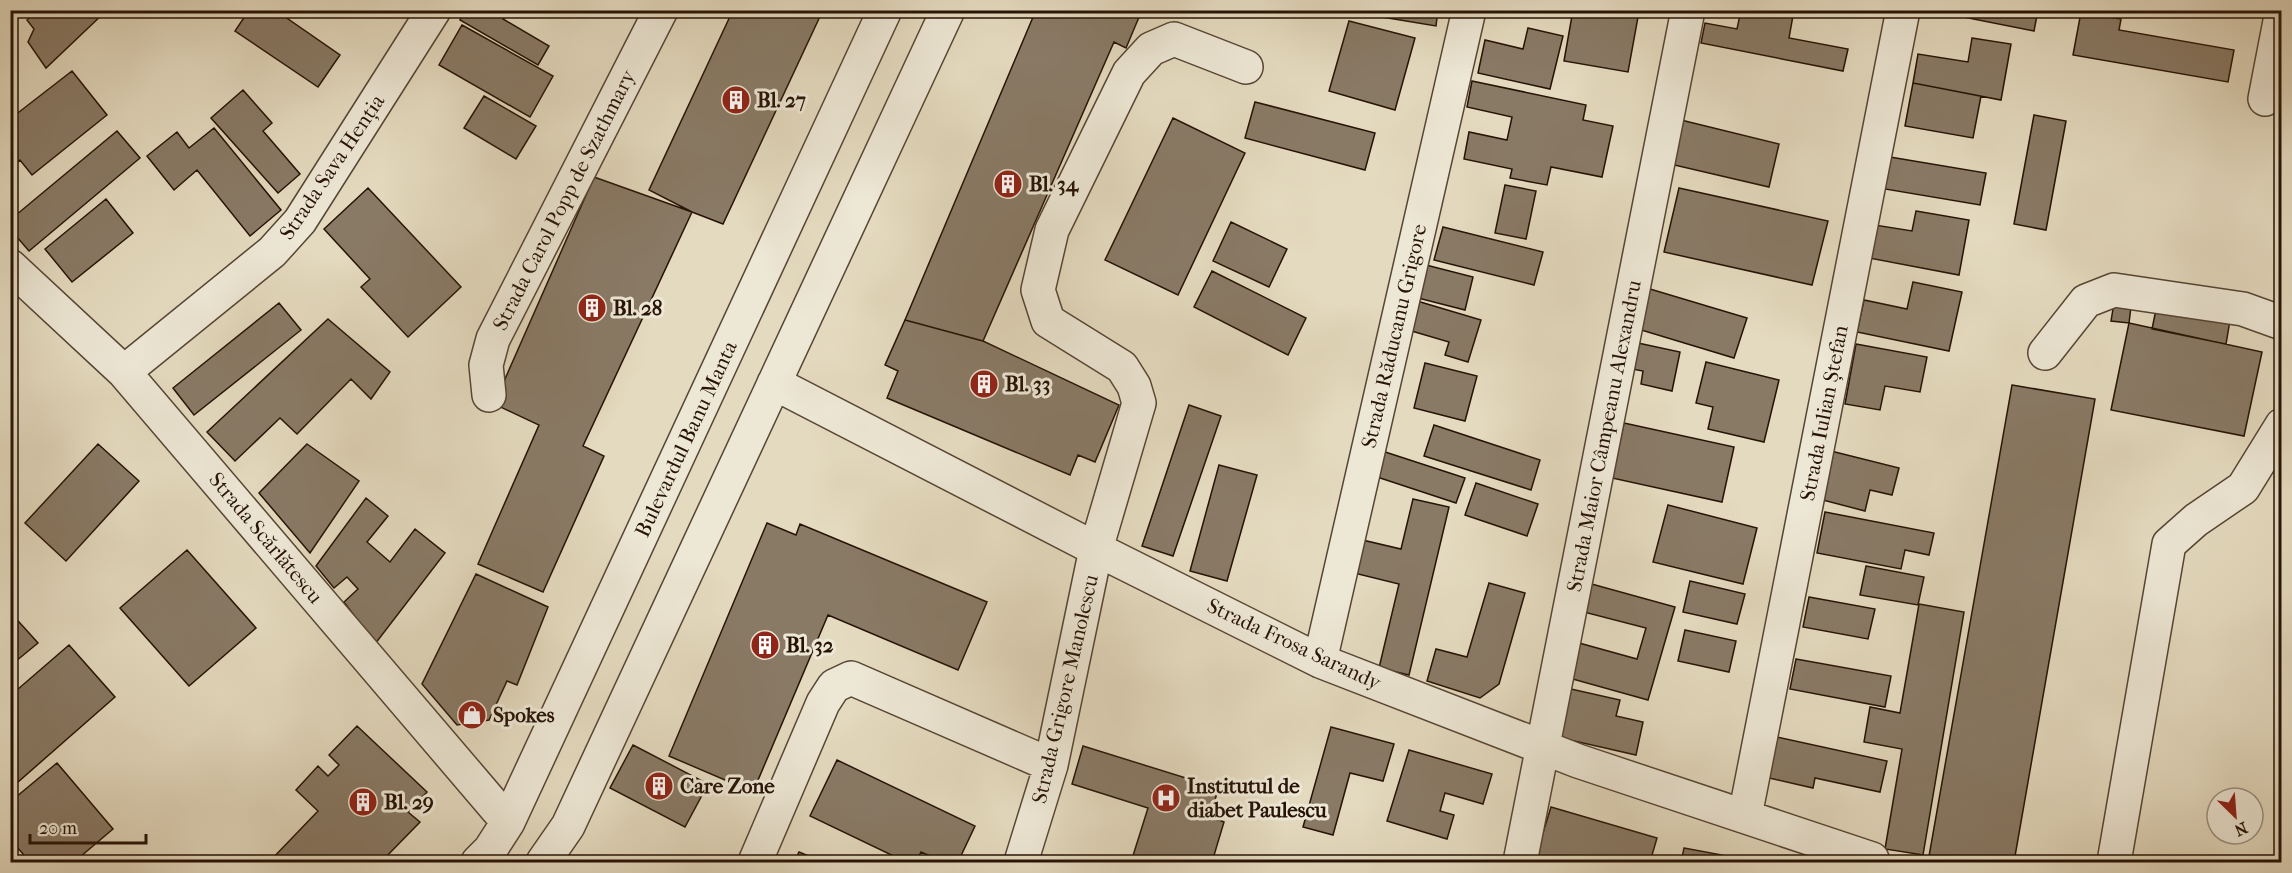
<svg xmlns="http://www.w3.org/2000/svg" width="2292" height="873" font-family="'IM FELL French Canon',serif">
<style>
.building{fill:#897a66;stroke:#261306;stroke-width:1.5}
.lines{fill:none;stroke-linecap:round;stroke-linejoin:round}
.minor-casing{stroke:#564534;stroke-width:36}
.minor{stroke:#ede7d5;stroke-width:33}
.labels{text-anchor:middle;stroke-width:6;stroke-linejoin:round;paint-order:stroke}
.poi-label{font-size:21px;font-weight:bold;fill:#261306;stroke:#ede7d5;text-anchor:start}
.street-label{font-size:21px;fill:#261306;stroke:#ede7d5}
</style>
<rect width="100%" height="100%" fill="#e4dabf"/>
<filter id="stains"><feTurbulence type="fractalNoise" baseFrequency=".00333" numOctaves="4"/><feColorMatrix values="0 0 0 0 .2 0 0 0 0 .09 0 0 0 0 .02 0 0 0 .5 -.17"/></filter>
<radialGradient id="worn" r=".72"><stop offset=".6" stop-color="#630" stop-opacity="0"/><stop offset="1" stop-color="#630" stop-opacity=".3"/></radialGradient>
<path class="building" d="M37,10h70l-61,58 -18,-26 6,-13 -7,-9z
M249,10h26l65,45 -22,32 -83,-56z
M465,10h38l5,3 -5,6 46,27 -11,19 -78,-45z
M733,10h90l-100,214 -31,-12 -43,-22z
M1036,10h106l-16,38 -12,-6 -131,299 -78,-21z
M1339,10h99l-2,16z
M1573,10h31l34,7 -10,55 -64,-11z
M1741,10h53l-5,28 59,11 -5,22 -142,-28 4,-20 32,6z
M1949,10h89l-4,21 -86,-17z
M2081,12l40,7 -2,11 115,20 -6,32 -155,-27z
M1349,21l66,17 -20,72 -66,-19z
M462,25l91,51 -23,41 -91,-52z
M1528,28l35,8 -13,53 -72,-16 7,-33 38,9z
M1972,38l39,6 -10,56 -88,-17 5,-29 50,8z
M72,71l35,44 -75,60 -12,-15 -10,8v-49z
M1472,81l114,24 -3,15 30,6 -11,51 -51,-10 -4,18 -37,-7 2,-9 -48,-10 5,-27 38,8 5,-23 -45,-10z
M1913,83l68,13 -8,42 -68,-12z
M243,90l29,33 -9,8 37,43 -22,19 -67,-75z
M484,96l52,30 -20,33 -52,-31z
M1255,102l120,31 -10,37 -120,-32z
M2034,115l32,6 -20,109 -32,-6z
M1173,118l72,35 -67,142 -73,-35z
M1681,120l98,24 -10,43 -99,-23z
M214,128l67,82 -31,26 -53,-66 -23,20 -27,-34 30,-24 12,16z
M117,131l23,27 -111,93 -19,-22v-9z
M1884,156l102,17 -6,32 -101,-17z
M594,177l98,35 -109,234 21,10 -61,136 -65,-28 61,-139 -45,-21z
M1505,185l31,6 -10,48 -31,-6z
M368,188l93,99 -53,50 -47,-50 9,-8 -46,-50z
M1679,188l149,33 -16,64 -148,-33z
M106,199l27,34 -61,49 -27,-33z
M1916,211l53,9 -10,55 -90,-17 6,-33 37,6z
M1231,222l56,27 -18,38 -56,-26z
M1443,227l100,25 -9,33 -100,-25z
M1426,265l47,12 -8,33 -47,-12z
M1212,271l94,47 -18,37 -94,-48z
M1913,282l49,10 -13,59 -92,-19 7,-32 43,9z
M1650,289l97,29 -13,40 -96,-29z
M2115,297l17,2 -3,24 -18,-2z
M1407,298l74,22 -13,42 -23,-7 4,-13 -51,-15z
M2158,300l73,14 -5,30 -74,-15z
M279,303l22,27 -107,85 -21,-27z
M328,319l62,53 -19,27 -20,-20 -54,55 -17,-16 -45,43 -28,-29z
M905,320l78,21 136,64 -24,57 -17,-7 -8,20 -183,-77 11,-27 -13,-6z
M2129,323l133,29 -18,84 -133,-26z
M1638,343l42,9 -8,39 -31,-7 2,-13 -11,-2z
M1856,344l71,13 -7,35 -35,-6 -5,24 -35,-6z
M1706,362l73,18 -15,62 -56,-13 5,-22 -17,-4z
M1425,363l52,13 -12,45 -51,-13z
M2012,385l83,14 -81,463h-86z
M1189,405l32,11 -48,140 -31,-10z
M1624,423l110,24 -12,55 -110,-24z
M1434,425l106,35 -9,30 -107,-34z
M98,444l41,37 -73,80 -41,-38z
M307,444l52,37 -49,72 -51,-60z
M1376,449l89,29 -9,25 -88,-29z
M1831,451l68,17 -7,27 -22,-5 -5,21 -46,-12z
M1219,465l38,10 -30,106 -37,-10z
M1476,483l62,21 -11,32 -62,-21z
M366,498l22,18 -21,26 23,20 25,-33 30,24 -70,91 -31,-42 14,-13 -11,-12 -13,11 -18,-22z
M1413,499l36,8 -40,168 -30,-7 20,-84 -49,-12 8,-33 43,10z
M1668,505l89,23 -14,56 -90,-22z
M1825,512l109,21 -5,22 -24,-5 -4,19 -84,-16z
M767,523l29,12 4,-11 187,78 -29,68 -130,-55 -75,177 -84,-36z
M187,550l69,78 -67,58 -69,-78z
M1866,566l58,11 -6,28 -58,-10z
M476,574l72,33 -31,78 -10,-4 -18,39 -32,5 -35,-41z
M1690,581l55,13 -8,30 -54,-12z
M1489,583l36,10 -26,91 -19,14 -53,-17 9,-32 31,8z
M1588,583l87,24 -27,93 -79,-22 10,-35 58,16 9,-31 -66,-17z
M1809,597l66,12 -7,30 -65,-12z
M1919,604l45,8 -41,243 -38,-6 17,-100 -38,-7 6,-35 30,6z
M10,612l28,31 -28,23z
M1685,630l51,11 -7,31 -51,-11z
M69,645l46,52 -105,92v-93z
M1796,659l95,17 -6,31 -95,-18z
M1571,689l49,11 -4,16 27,6 -7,33 -75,-17z
M357,726l70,66 -19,20 12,10 -39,40h-112l49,-51 -22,-21 22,-24 10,10 11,-11 -10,-10z
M1331,727l63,17 -11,37 -33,-8 -17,62 -30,-8z
M1777,737l110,24 -7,31 -65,-14 -2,10 -44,-10z
M633,745l75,39 -23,43 -75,-39z
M1083,746l135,42 -7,29 13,5 -12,40h-81l17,-54 -76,-24z
M1409,750l83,24 -9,30 -38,-11 -5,18 14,4 -7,24 -60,-18z
M837,760l138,66 -17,36h-14l-23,-10 -5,10h-10l-96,-46z
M57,763l56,66 -39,33h-44l-20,-23v-37z
M1551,807l106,31 -7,24h-116z
M1684,848l38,7 -2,7h-39z
M799,852l24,10h-29z"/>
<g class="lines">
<g class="minor-casing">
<path id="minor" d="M2265,99l17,-88
M10,266l114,106 384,450
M2045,353l41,-52 28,-11 129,19 39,14
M124,372l148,-120 28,-31 134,-211
M774,383l322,166 224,112 258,100 294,98
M489,395l-3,-30 7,-26 168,-329
M1320,661l149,-651
M1745,816l158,-806
M478,862l12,-12 18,-28 377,-812
M543,862l25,-36 380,-816
M755,862l68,-159 11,-17 17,-8 200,87
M1021,862l30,-97 45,-216 43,-146 -5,-17 -12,-19 -74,-46 -10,-31 14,-60 77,-157 22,-24 23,-10 72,28
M1520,862l168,-852
M2114,862l55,-318 27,-24 47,-32 39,-63"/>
</g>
<use href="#minor" class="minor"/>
</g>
<defs>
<g id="building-disc" transform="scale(1.5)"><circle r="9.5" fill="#8f2418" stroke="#ede7d5"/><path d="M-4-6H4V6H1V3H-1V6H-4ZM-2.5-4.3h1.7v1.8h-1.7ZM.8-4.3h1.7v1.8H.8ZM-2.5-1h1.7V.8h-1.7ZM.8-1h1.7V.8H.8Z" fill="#fff"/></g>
<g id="shop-disc" transform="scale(1.5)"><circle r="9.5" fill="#8f2418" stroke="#ede7d5"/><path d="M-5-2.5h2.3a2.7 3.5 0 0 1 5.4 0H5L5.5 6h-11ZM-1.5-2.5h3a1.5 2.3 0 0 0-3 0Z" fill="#fff"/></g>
<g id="hospital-disc" transform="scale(1.5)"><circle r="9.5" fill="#8f2418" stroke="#ede7d5"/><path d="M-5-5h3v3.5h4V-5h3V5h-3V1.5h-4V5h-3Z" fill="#fff"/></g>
</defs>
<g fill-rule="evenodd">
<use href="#building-disc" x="736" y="100"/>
<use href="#building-disc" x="1008" y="184"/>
<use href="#building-disc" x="592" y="308"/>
<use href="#building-disc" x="984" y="384"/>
<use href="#building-disc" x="765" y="645"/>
<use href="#shop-disc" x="472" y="715"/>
<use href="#building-disc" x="659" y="786"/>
<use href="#hospital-disc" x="1166" y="798"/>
<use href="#building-disc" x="363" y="802"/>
</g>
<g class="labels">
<g class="poi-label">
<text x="757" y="107">Bl. 27</text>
<text x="1029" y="191">Bl. 34</text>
<text x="613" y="315">Bl. 28</text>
<text x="1005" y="391">Bl. 33</text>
<text x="786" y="652">Bl. 32</text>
<text x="493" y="722">Spokes</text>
<text x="680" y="793">Care Zone</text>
<text x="1187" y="793">Institutul de<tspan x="1187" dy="24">diabet Paulescu</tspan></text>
<text x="384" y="809">Bl. 29</text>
</g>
<g class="street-label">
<text transform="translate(332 167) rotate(-56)" y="7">Strada Sava Henția</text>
<text transform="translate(564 200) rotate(-63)" y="7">Strada Carol Popp de Szathmary</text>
<text transform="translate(1394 336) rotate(-77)" y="7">Strada Răducanu Grigore</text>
<text transform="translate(1824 413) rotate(-79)" y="7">Strada Iulian Ștefan</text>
<text transform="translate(1604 436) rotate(-79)" y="7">Strada Maior Câmpeanu Alexandru</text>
<text transform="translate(686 439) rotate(-65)" y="7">Bulevardul Banu Manta</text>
<text transform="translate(266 538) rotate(50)" y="7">Strada Scărlătescu</text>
<text transform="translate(1294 644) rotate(25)" y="7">Strada Frosa Sarandy</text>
<text transform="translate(1065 689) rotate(-77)" y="7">Strada Grigore Manolescu</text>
</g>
</g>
<rect width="2292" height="873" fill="none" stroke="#e4dabf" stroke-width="36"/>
<rect x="12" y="12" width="2268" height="849" fill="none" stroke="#261306" stroke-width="3"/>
<rect x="18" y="18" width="2256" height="837" fill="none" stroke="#261306" stroke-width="1.5"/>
<g transform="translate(2235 816) rotate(155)"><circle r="28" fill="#ede7d5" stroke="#9d9282" stroke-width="1.5"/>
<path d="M0-4.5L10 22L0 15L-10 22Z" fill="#8f2418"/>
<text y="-9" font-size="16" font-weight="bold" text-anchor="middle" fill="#261306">N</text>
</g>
<path d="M30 834v9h116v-9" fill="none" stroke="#261306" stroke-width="3"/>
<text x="39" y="834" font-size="18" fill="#261306" stroke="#ede7d5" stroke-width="4.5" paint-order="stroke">20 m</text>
<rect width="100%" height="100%" filter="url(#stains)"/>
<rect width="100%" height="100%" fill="url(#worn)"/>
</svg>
